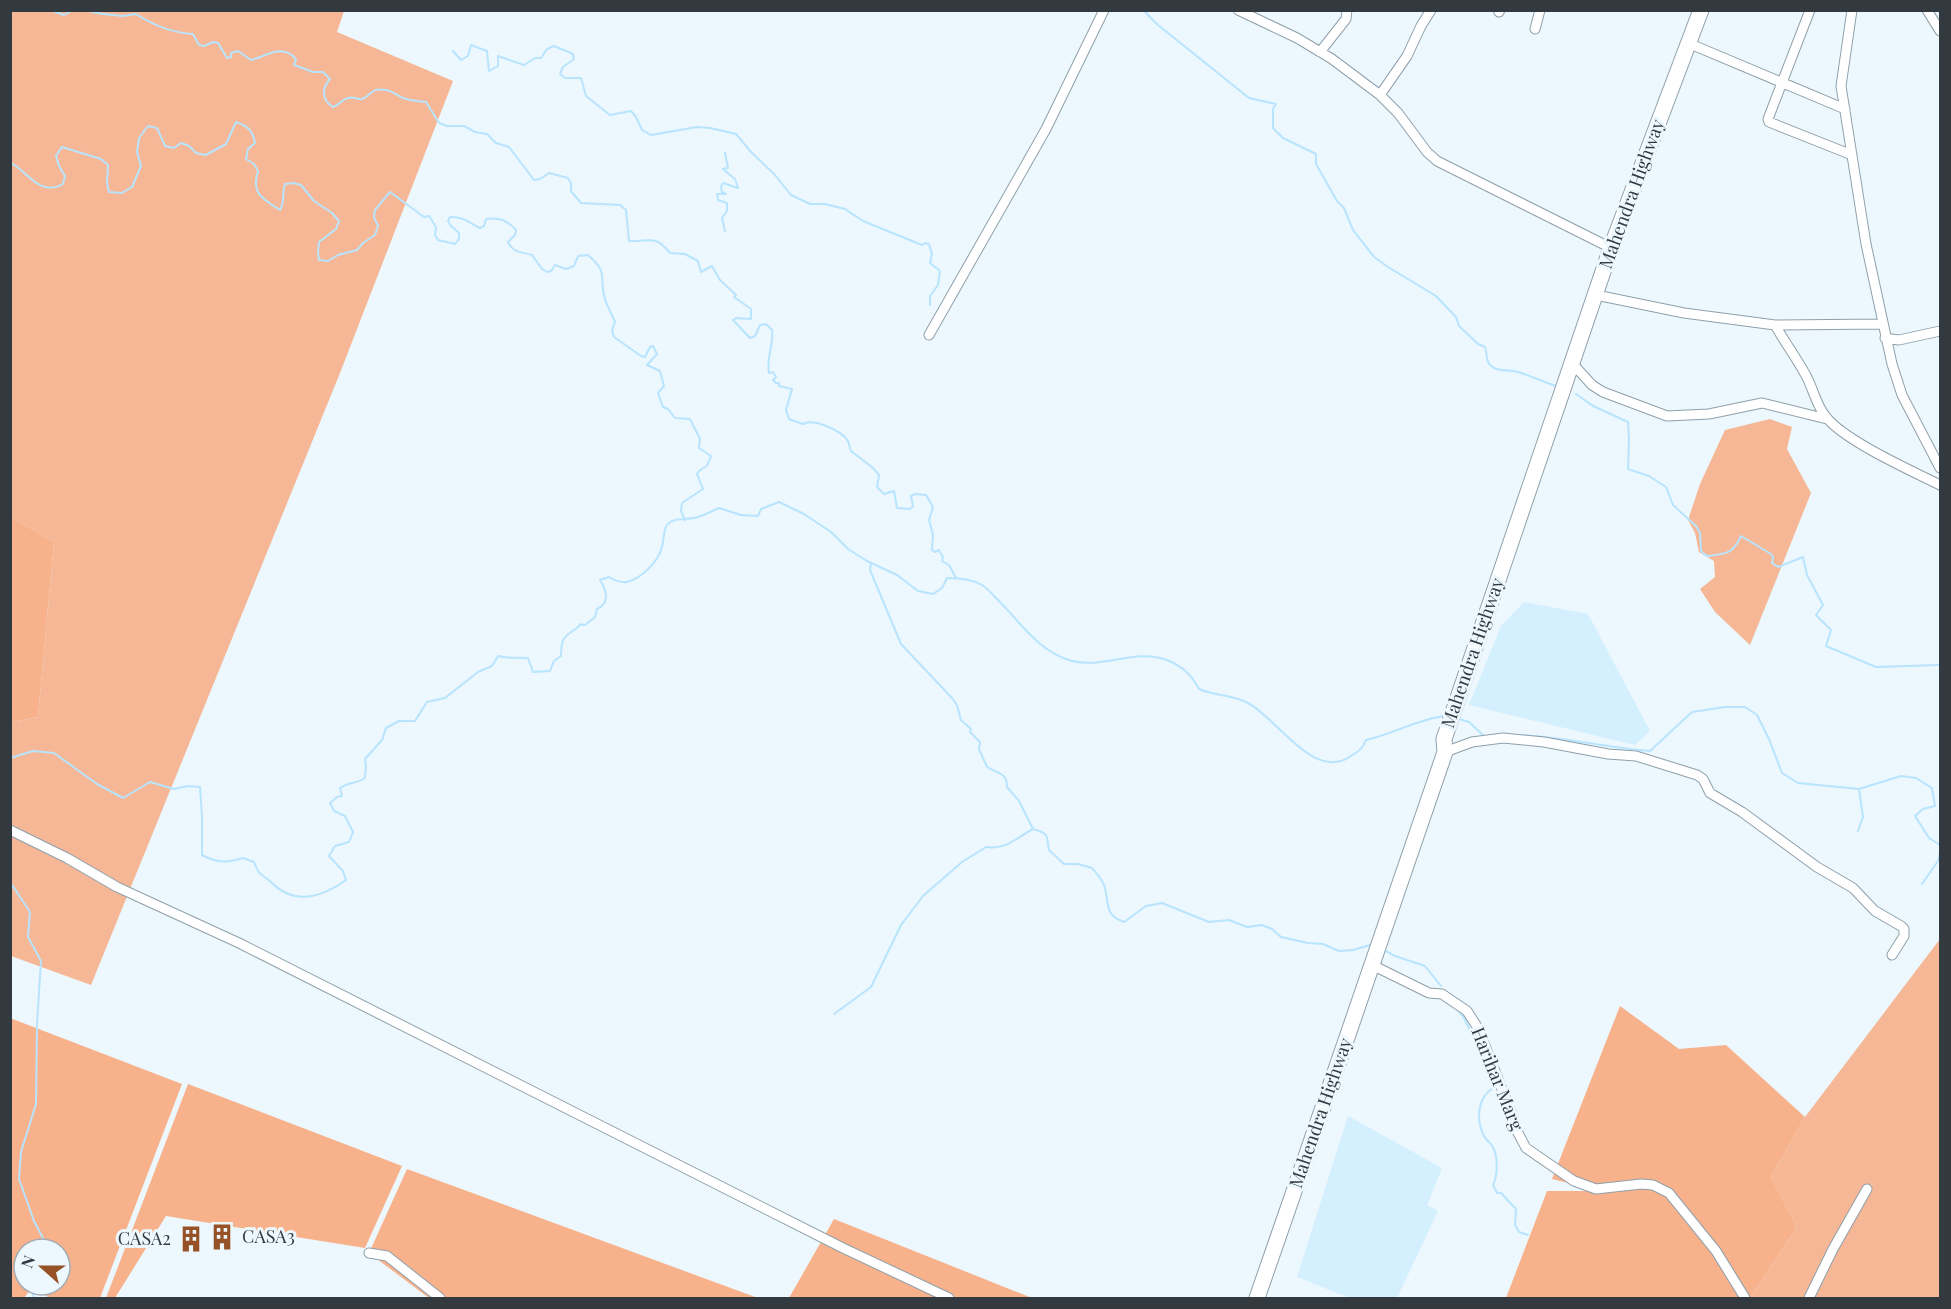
<svg xmlns="http://www.w3.org/2000/svg" width="1951" height="1309" font-family="'Playfair Display',serif">
<style>
.built{fill:#d4effe}
.green{fill:#f5b795}
.forest{fill:#f8b28b}
.lines{fill:none;stroke-linecap:round;stroke-linejoin:round}
.stream{stroke:#b8e4fe;stroke-width:2}
.minor-casing{stroke:#8fa0ab;stroke-width:11}
.trunk-casing{stroke:#8fa0ab;stroke-width:17}
.minor{stroke:#fff;stroke-width:9}
.trunk{stroke:#fff;stroke-width:15}
.labels{text-anchor:middle;stroke-width:6;stroke-linejoin:round;paint-order:stroke}
.street-label{font-size:18px;fill:#333a3f;stroke:#ecf7fe}
.poi-label{font-size:18px;fill:#333a3f;stroke:#ecf7fe;text-anchor:start}
</style>
<rect width="100%" height="100%" fill="#ecf7fe"/>
<path class="built" d="M1524,602l64,12 62,117 -15,14 -166,-40 32,-79z
M1348,1116l94,52 -15,37 11,6 -41,87h-47l-53,-21z"/>
<path class="green" d="M11,11h333l-7,21 116,49 -113,292 -249,612 -80,-29v-234l27,-5 16,-175 -43,-25z
M1770,419l22,8 -5,22 24,44 -61,152 -35,-33 -15,-23 15,-12 -1,-16 -15,-9 -4,-19 -7,-13 12,-36 25,-54z
M1940,939v359h-190l47,-71 -26,-50 34,-60z"/>
<path class="forest" d="M11,517l43,25 -16,175 -27,5z
M1620,1006l59,43 47,-4 79,72 -34,60 26,50 -47,71h-244l41,-107h54l-49,-12z
M10,1018l172,66 -82,214h-49l-5,-2 -2,-11h16v-36h-36v36h10l-10,13h-13z
M188,1084l214,82 -37,82 -199,-32 -51,82h-9z
M407,1169l351,129h-329l-60,-45z
M834,1219l198,79h-243z"/>
<g class="lines">
<path class="stream" d="M50,10l14,5 9,-5
M84,10l19,4 20,2 13,-2c17,11 37,19 57,20l6,11 5,1 9,-4 5,1 9,15 4,-1v-4l7,-2 13,9c16,-4 31,-17 45,-1l-2,6 19,7h10l7,7c-9,10 -8,21 3,28 6,-2 10,-8 15,-9 6,-2 9,2 14,1 10,-3 8,-12 24,-9 6,1 11,5 17,8 8,3 15,3 23,4l13,21 8,3h17l11,6 12,2 9,9 13,4 25,33 6,-1 9,-6 19,5 3,5v8l10,12 39,2 6,5 3,31c21,1 26,-7 41,12l15,1 13,7 3,11 11,-6 8,14 16,15 -2,2 17,12v10l-15,-1 -3,2 17,18 5,-2 5,-11 6,-1 6,6c2,15 -6,28 -3,43l4,-1 3,5 -3,3 3,3h3v3l13,3 -6,21 3,9 14,5c11,-6 39,7 45,17 1,2 2,8 3,10l22,17 6,7 -2,12 7,7 10,-3 3,17 13,1 3,-3 -2,-10 4,-2 11,1 7,12 -4,13 4,15 -1,15 3,2 4,-2 4,7 -1,4 7,4 7,13
M1143,10l15,15 91,73 27,6 -3,5v19l10,10 33,16v10l21,37 7,7 9,22 21,27 14,10 48,29 20,21 3,9 19,18 7,3c2,5 1,14 5,18 8,8 19,4 28,7 14,4 27,11 41,15
M453,51l8,9 7,-4 3,-11 16,6 2,20 9,-5v-10l26,9 11,-7h6l6,-9 7,-3 19,8 1,5 -11,8 -3,7 5,4h16l5,18 24,19 21,-4 5,6 6,13 9,5 46,-8 13,1 26,6 15,18 24,23 16,20 19,9h15l20,5 18,12 59,24 3,-2 4,1 3,10 -2,9 10,8 -2,14 -8,11v9
M725,153l3,15 -5,1 12,10 3,9 -15,-5 -2,4 1,5 4,2h-9l1,6 9,3v8l-5,7 3,13
M10,162c19,11 30,35 53,22l2,-8 -6,-10 -3,-10 6,-9 39,12 7,6 -1,18 2,9 13,1 10,-6 9,-21 -4,-14 2,-14 9,-12 9,2 8,18 9,2 7,-5 8,3 7,7 10,2 20,-11 10,-22c12,4 17,9 19,21l-7,6 -2,10 8,5 4,7c-7,22 4,28 22,39 5,-8 2,-17 5,-26l9,-1 7,2 13,16 18,12 7,8 -3,8 -17,13 -1,10 1,8 9,1 10,-6 19,-5 6,-7 12,-8 3,-9 -4,-9 1,-7 15,-18 34,25 5,-1 7,11 -1,8 3,5 17,4 4,-5v-6l-8,-7 -3,-5 2,-4c12,-1 20,6 30,11l4,-2 2,-7c13,-2 21,1 30,11l-1,5 -7,7c5,11 14,10 24,13l10,14 5,3 4,-1 4,-6 11,4 8,-3 4,-10 10,-1c22,19 10,21 17,44 2,7 7,15 10,23l-3,8 2,7 27,19 4,1 5,-10 3,-1 4,8 -10,11 13,6 4,15 -6,7 5,14 5,2 7,9 15,1 10,20 -1,9 12,8 -4,10 -7,4 -3,4 6,15 -21,14 -1,8 4,9
M1576,394l17,12 35,16 1,17 -1,30 21,7 17,11 7,18 23,21 4,7 1,18 6,5c19,-2 26,-2 34,-20l30,18 2,3 -1,6 6,4 25,-10 4,18 16,30 -7,10 15,15 -5,16 50,21 64,-2
M871,563l-1,7 31,74 51,54 5,7 4,15 10,9 -1,3 10,10 -1,7 8,18c11,7 20,5 20,20l12,14 14,28
M1456,718l13,4 16,15
M1521,735c44,2 86,13 129,16l42,-39 33,-5h20l12,8 12,24 13,34 16,10 61,6 42,-13 15,2 16,10 3,18 -12,3 -8,7 14,22 11,7
M10,758l23,-7 21,2 43,31 26,14 27,-16 24,7 14,-3 12,1 2,30v38c15,8 25,8 41,3l11,4c5,14 8,12 18,21 23,23 50,14 74,-3l-3,-9 -14,-15 6,-10 14,-4 4,-10 -8,-16 -11,-5 -4,-8 7,-6 5,-1 -2,-8c8,-6 16,-4 25,-10l1,-12 -1,-7 17,-19 4,-12 13,-7h16l12,-19 18,-4 33,-26 14,-6 6,-10c11,3 19,1 30,2l5,14 17,-1 4,-10 7,-5c0,-17 2,-19 16,-28 6,-5 0,-4 8,-3l10,-8 2,-8c13,-6 10,-18 3,-29l9,-3c5,3 12,6 18,5 15,-4 31,-20 35,-35 2,-7 1,-16 5,-22 7,-9 20,-4 31,-8 7,-2 14,-6 21,-9l22,7 17,1 3,-7 18,-7 25,12 27,18 17,17 19,12 30,14 21,16 15,3 9,-6 5,-10c12,0 25,1 35,7 5,3 10,9 14,13 24,23 42,54 76,63 32,8 63,-13 95,-1 16,7 24,14 32,29 16,7 35,6 49,14 30,16 66,79 103,53 8,-5 12,-8 15,-16 28,-6 51,-21 79,-24
M1858,831l5,-14 -4,-28
M10,882l20,30 -2,25 13,24 -4,63 -1,80 -15,48 -2,27 15,42 11,21 1,7
M1922,884l16,-23 2,-8
M1384,950l11,6 30,10 16,20
M1457,1009l7,9 28,57
M834,1014l37,-27 30,-62 22,-29 39,-34 24,-15c20,3 30,-9 47,-18 17,5 13,6 16,21l15,14h14l14,4c5,6 11,12 13,20 4,17 0,28 19,34l22,-16 16,-3 47,19 20,-2 18,7 15,-2 10,4 9,8 27,6 15,1 16,7 14,-1 17,-5 3,1
M1494,1080l-1,8c-16,10 -17,32 -9,48 2,4 7,7 9,11 5,10 5,28 0,38l4,8h4l15,16 -1,16 4,7 9,3
M34,1298l-1,-3 8,-10"/>
<g class="minor-casing">
<path id="minor" d="M1238,10l59,28 35,21 48,36 18,18 29,39 10,9 174,87
M1810,10l-42,109 1,3 83,33
M1852,10l-11,76 25,158 26,120 10,31 38,73
M1927,10l13,21
M1499,12l1,-2
M1535,29l5,-19
M1688,43l157,66
M1320,52l26,-33 1,-9
M1380,95l27,-39 14,-30 10,-16
M1596,295l88,18 91,12c9,16 20,31 29,47 9,14 11,32 22,45 19,24 86,54 114,68
M1775,325l107,-1
M929,335l117,-206 58,-119
M1885,338l14,2 41,-9
M1572,363l20,22 11,7 64,24 42,-2 53,-11 65,16
M1445,752l27,-10 31,-4 41,4 64,12 28,2 61,19 6,4 7,14 32,19 75,55 36,21 22,23 26,15 3,3v7l-12,19
M10,830l57,28 50,29 122,56 604,305 106,50
M1372,965l57,28 13,1 25,17 11,17 33,84 6,19 9,17 48,33 22,8 45,-5 12,1 16,8 47,58 29,47
M369,1253l18,3 53,42
M1809,1298l24,-49 34,-60"/>
</g>
<g class="trunk-casing">
<path id="trunk" d="M1257,1298c63,-182 127,-364 188,-546l-1,-13 167,-491 90,-238"/>
</g>
<use href="#minor" class="minor"/>
<use href="#trunk" class="trunk"/>
</g>
<defs>
<g id="building-bare" transform="scale(2.07)"><path d="M-4-6H4V6H1V3H-1V6H-4ZM-2.5-4.3h1.7v1.8h-1.7ZM.8-4.3h1.7v1.8H.8ZM-2.5-1h1.7V.8h-1.7ZM.8-1h1.7V.8H.8Z" fill="#965126" stroke="#ecf7fe" stroke-width="2.5" paint-order="stroke"/></g>
</defs>
<g fill-rule="evenodd">
<use href="#building-bare" x="222" y="1237"/>
<use href="#building-bare" x="191" y="1239"/>
</g>
<g class="labels">
<g class="street-label">
<text transform="translate(1632 194) rotate(-70)" y="6">Mahendra Highway</text>
<text transform="translate(1473 653) rotate(-71)" y="6">Mahendra Highway</text>
<text transform="translate(1497 1079) rotate(68)" y="6">Harihar Marg</text>
<text transform="translate(1321 1113) rotate(-71)" y="6">Mahendra Highway</text>
</g>
<g class="poi-label">
<text x="242" y="1243">CASA3</text>
<text x="171" y="1245" text-anchor="end">CASA2</text>
</g>
</g>
<rect width="1951" height="1309" fill="none" stroke="#333a3f" stroke-width="24"/>
<g transform="translate(42 1267) rotate(291)"><circle r="28" fill="#ecf7fe" stroke="#a2abb2" stroke-width="1.5"/>
<path d="M0-4.5L10 22L0 15L-10 22Z" fill="#965126"/>
<text y="-9" font-size="16" font-weight="bold" text-anchor="middle" fill="#333a3f">N</text>
</g>
</svg>
